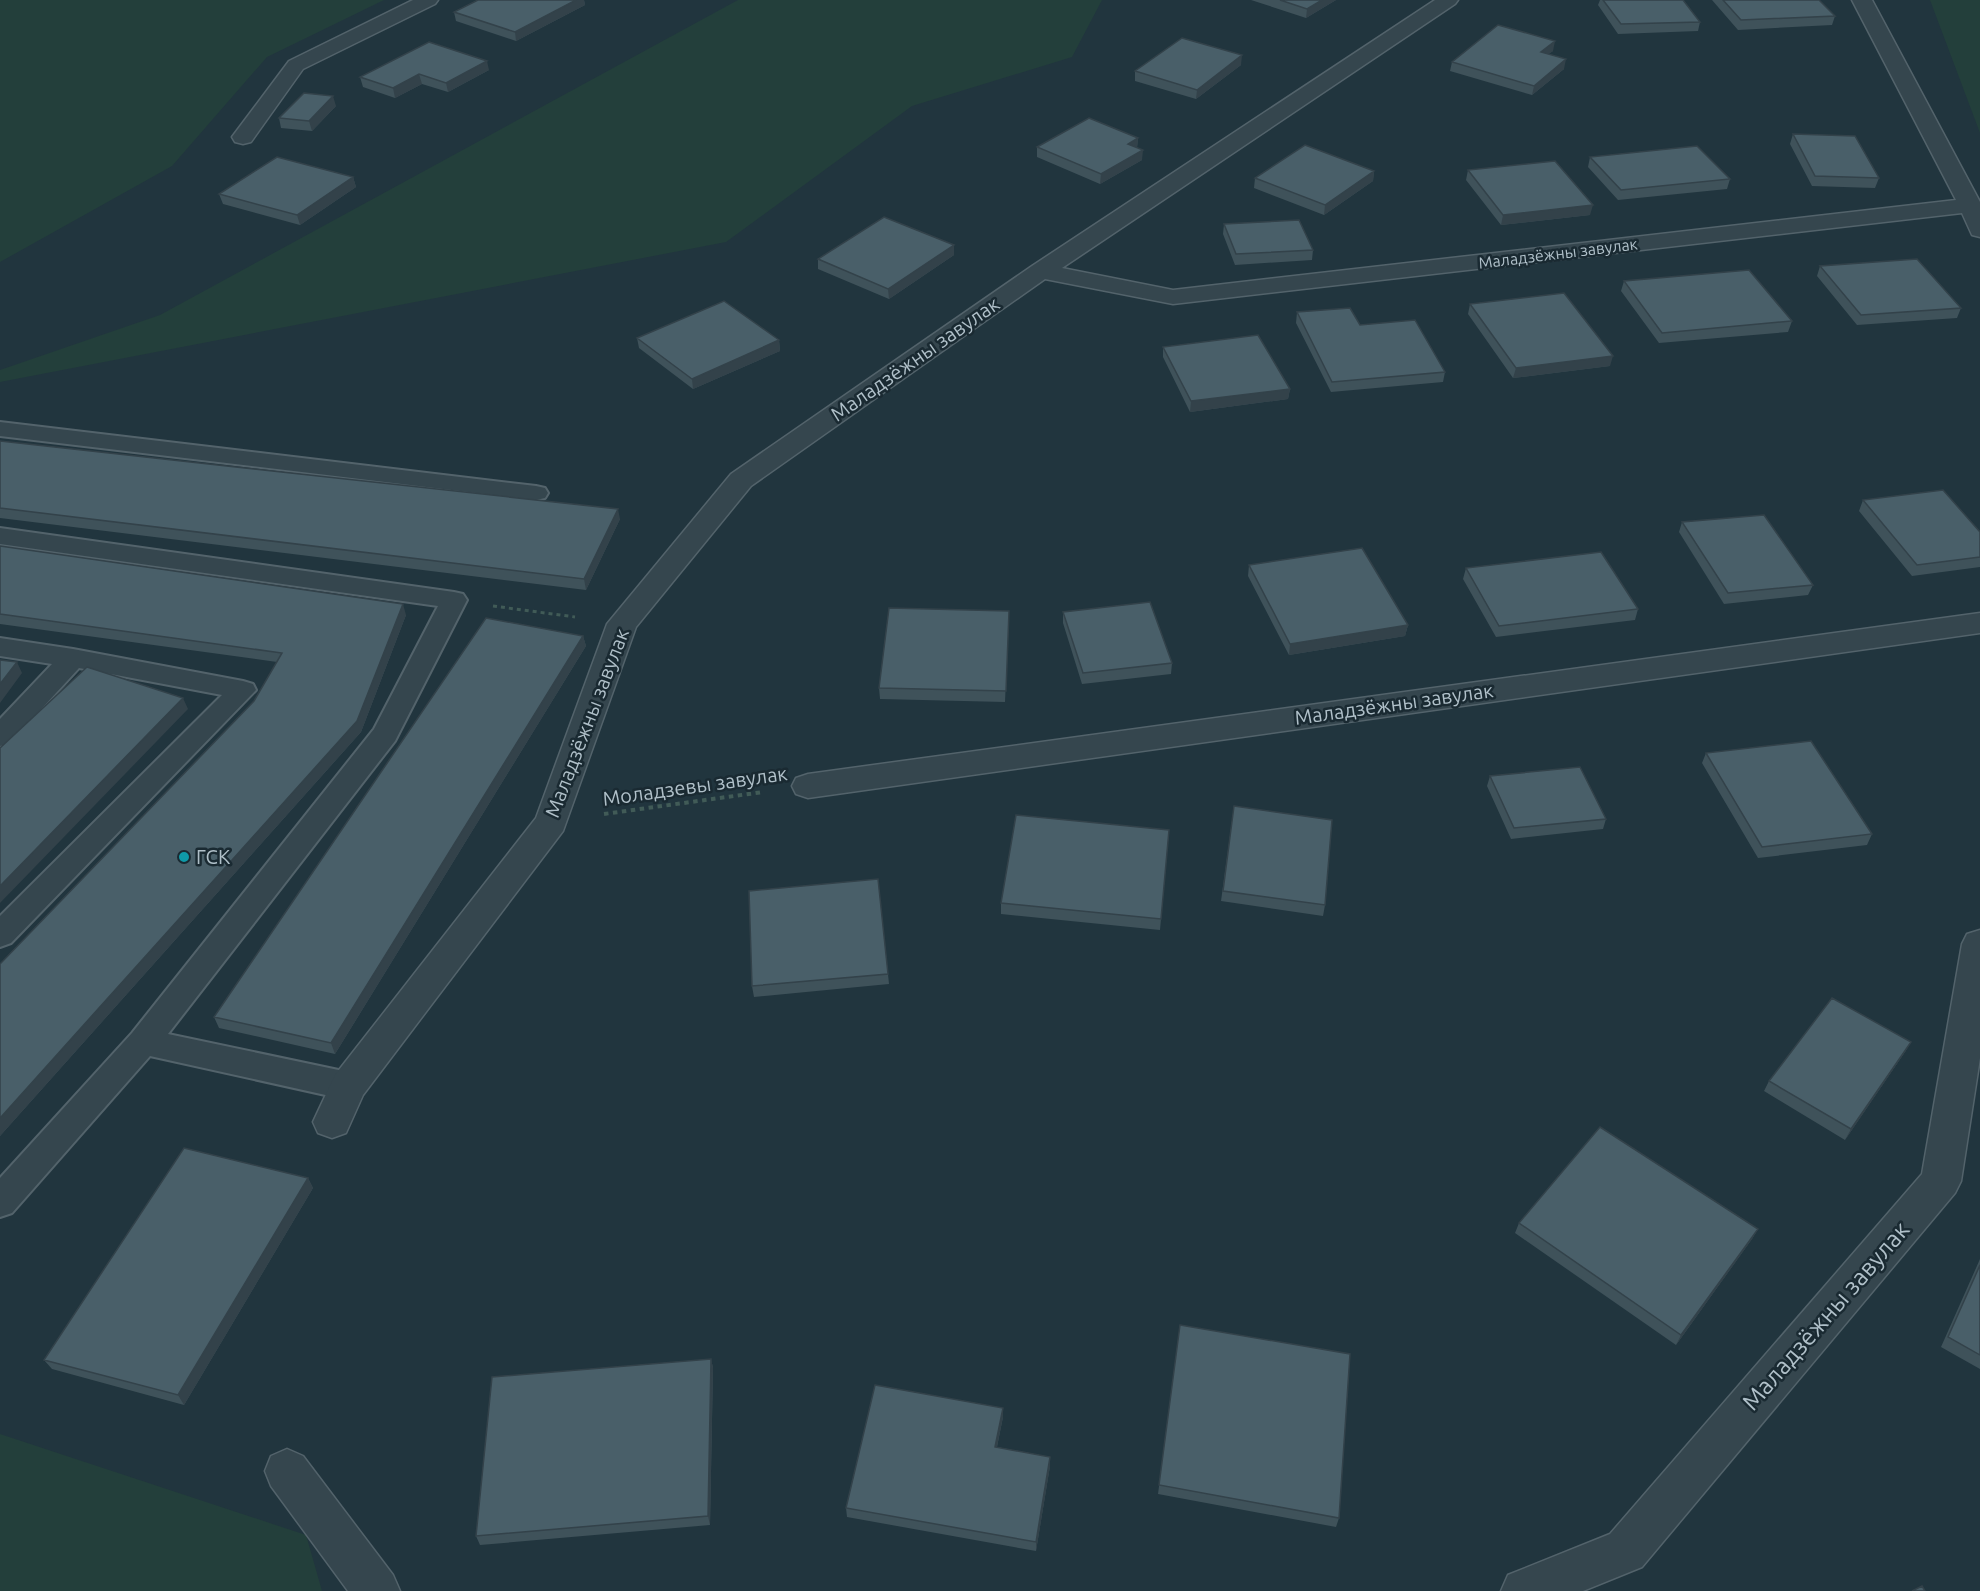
<svg xmlns="http://www.w3.org/2000/svg" width="1980" height="1591" font-family="Ubuntu,sans-serif">
<style>
.green{fill:#233f3b}
.lines{fill:none;stroke-linecap:round;stroke-linejoin:round}
.service-casing{stroke:#53636b;stroke-width:4}
.minor-casing{stroke:#53636b;stroke-width:3}
.path-far1{stroke:#415b57;stroke-width:3;stroke-dasharray:4 4;stroke-linecap:butt}
.path{stroke:#415b57;stroke-width:4;stroke-dasharray:4.5 4.5;stroke-linecap:butt}
.service{fill:#35464e;fill-rule:evenodd}
.minor{fill:#35464e;fill-rule:evenodd}
.wall{fill:#3f525a}
.shaded-wall{fill:#33424a}
.building{fill:#495f69;stroke:#33424a;stroke-width:1.5}
.culture-dot{fill:#0f9aa8;stroke:#1a2a32;stroke-width:2}
.labels{text-anchor:middle;stroke-width:5;stroke-linejoin:round;paint-order:stroke}
.far-street-label{font-size:16px;fill:#b0c0c9;stroke:#1a2a32}
.street-label{font-size:20px;fill:#b0c0c9;stroke:#1a2a32}
.poi-label{font-size:20px;fill:#b0c0c9;stroke:#1a2a32;text-anchor:start}
.near-street-label{font-size:24px;fill:#b0c0c9;stroke:#1a2a32}
</style>
<rect width="100%" height="100%" fill="#21353e"/>
<path class="green" d="M0,0h384l-117,57 -95,109 -172,96z
M738,0h364l-30,57 -160,49 -186,136 -726,140v-12l160,-55z
M1930,0h50v133z
M0,1434l306,101 16,56h-322z"/>
<g class="lines">
<g class="service-casing">
<path id="service" d="M0,422l536,64 9,2 3,5 -3,5 -9,2 -536,-64z
M0,528l454,64 9,2 4,6 -72,141 -227,293 180,38 12,4 4,10 -4,10 -12,4 -198,-44 -138,157 -12,4v-39l132,-145 242,-304 64,-123 -438,-62z
M0,638l73,11 170,32 10,3 3,6 -245,253 -11,4v-31l222,-221 -143,-27 -69,75 -10,3v-27l52,-55 -52,-8z"/>
</g>
<g class="minor-casing">
<path id="minor" d="M413,0h25l-3,4 -132,65 -52,73 -8,2 -8,-2 -3,-5 57,-76z
M1435,0h23l-3,4 -393,264 111,22 783,-90 -104,-200h20l108,202v35l-8,-2 -10,-22 -789,91 -128,-25 -294,207 -115,141 -73,204 -200,264 -17,38 -14,5 -14,-5 -5,-11 22,-47 201,-257 71,-194 124,-150 301,-208z
M1980,613v20l-1172,165 -12,-4 -4,-8 4,-8 12,-4z
M1980,930v128l-19,123 -6,12 -313,374 -59,24h-82l7,-16 102,-41 312,-360 40,-230 5,-10z
M287,1449l16,7 90,119 7,16h-52l-77,-105 -6,-15 6,-15z"/>
</g>
<path class="path-far1" d="M493,606l82,11"/>
<path class="path" d="M604,814l159,-22"/>
<use href="#service" class="service"/>
<use href="#minor" class="minor"/>
</g>
<path class="wall" d="M478,0h106l1,5 -69,36 -60,-20 -2,-9z
M1251,0h85l-30,18z
M1600,0h83l17,22 -2,9 -80,3 -20,-29z
M1712,0h107l16,16 -3,9 -94,5z
M1553,51l-5,3 16,15 -32,26 -82,-24 2,-9z
M1241,65l-45,34 -61,-18v-10z
M489,70l-41,22 -26,-8 -27,14 -32,-11 -3,-10z
M336,106l-24,25 -31,-3 -2,-10z
M1793,134l86,44 -4,10 -63,-2 -22,-42z
M1138,138l-1,10 5,12 -42,24 -63,-27v-10z
M1590,157l140,22 -3,10 -109,11 -30,-33z
M1468,170l122,45 -89,10 -35,-45z
M1374,171l-1,10 -49,34 -70,-27 1,-10z
M353,177l3,10 -56,38 -77,-21 -4,-10z
M1224,224l89,26 -1,10 -77,5 -12,-31z
M954,245v10l-65,44 -71,-30v-10z
M1820,266l141,42 -4,10 -100,7 -40,-49z
M1624,281l168,40 -4,11 -129,11 -38,-52z
M1470,304l140,62 -97,12 -45,-64z
M1297,312l148,60 -2,10 -112,10 -35,-69z
M637,338l142,2 1,11 -87,38 -54,-41z
M1163,347l127,42 -2,10 -98,13 -27,-55z
M0,441l620,78 -34,71 -586,-72z
M1863,500l117,32v35l-68,9 -53,-65z
M1682,522l131,63 -5,10 -84,9 -45,-72z
M0,546l406,69 -45,117 -361,404v-172l254,-263 23,-39 -277,-38z
M1249,565l159,60 -3,11 -116,19 -41,-79z
M1466,568l172,41 -3,11 -139,17 -33,-58z
M1009,611l-4,91 -125,-3 -1,-11z
M1063,612l109,51 -1,11 -89,10 -19,-61z
M583,636l3,10 -251,408 -116,-26 -5,-11z
M1706,753l166,81 -5,11 -109,13 -56,-95z
M1490,776l116,43 -3,10 -92,10 -24,-53z
M1234,806l91,99 -2,11 -102,-15z
M1169,830l-9,100 -159,-16v-11z
M888,974l1,10 -135,13 -2,-11z
M1911,1042l-6,10 -60,88 -81,-49 5,-10z
M308,1178l5,10 -129,217 -132,-36 -8,-9z
M1519,1223l239,6 -6,10 -76,106 -161,-112z
M1980,1259v110l-39,-22z
M1180,1325l159,193 -3,9 -178,-33z
M711,1359l2,9 -3,157 -230,20 -4,-9z
M1003,1417l-6,30 53,10v9l-14,85 -189,-34 -1,-9z"/>
<path class="shaded-wall" d="M576,0h8l1,5 -69,36 -1,-9z
M1322,0h14l-30,18 1,-9z
M1555,41l-2,10 -14,10 2,-9z
M1242,55l-1,10 -45,34 1,-9z
M1566,59l-2,10 -32,26 2,-9z
M487,61l2,9 -41,22 -2,-9z
M419,74l3,10 -27,14 -2,-10z
M333,96l3,10 -24,25 -3,-10z
M1138,138l-1,10 -9,-4z
M1143,150l-1,10 -42,24 1,-10z
M1374,171l-1,10 -49,34 1,-10z
M353,177l3,10 -56,38 -3,-10z
M1593,205l-3,10 -89,10 2,-10z
M954,245v10l-65,44 -1,-10z
M779,340l1,11 -87,38 -1,-10z
M1613,356l-3,10 -97,12 3,-10z
M1290,389l-2,10 -98,13 1,-11z
M618,509l2,10 -34,71 -2,-11z
M403,604l3,11 -45,117 -361,404v-18z
M1408,625l-3,11 -116,19 1,-11z
M583,636l3,10 -251,408 -4,-11z
M17,662l5,11 -22,30v-19z
M183,698l5,11 -188,194v-17z
M1911,1042l-6,10 -60,88 6,-11z
M308,1178l5,10 -129,217 -6,-10z
M1758,1229l-6,10 -76,106 5,-10z
M711,1359l2,9 -3,157 -2,-9z
M1003,1408v9l-8,39v-9z
M1050,1457v9l-14,85v-9z"/>
<path class="building" d="M478,0h98l-61,32 -61,-20z
M1280,0h42l-15,9z
M1603,0h80l17,22 -79,2z
M1723,0h96l16,16 -94,4z
M1498,25l57,16 -14,11 25,7 -32,27 -82,-24z
M1182,38l60,17 -45,35 -62,-19z
M429,42l58,19 -41,22 -27,-9 -26,14 -33,-11z
M304,93l29,3 -24,25 -30,-3z
M1089,118l49,20 -10,6 15,6 -42,24 -64,-27z
M1793,134l62,2 24,42 -64,-2z
M1305,145l69,26 -49,34 -70,-27z
M1697,146l33,33 -109,11 -31,-33z
M277,157l76,20 -56,38 -78,-21z
M1555,161l38,44 -90,10 -35,-45z
M884,217l70,28 -66,44 -70,-30z
M1299,220l14,30 -77,4 -12,-30z
M1917,259l44,49 -100,7 -41,-49z
M1749,270l43,51 -130,12 -38,-52z
M1564,293l49,63 -97,12 -46,-64z
M724,301l55,39 -87,39 -55,-41z
M1350,308l10,17 55,-5 30,52 -113,10 -35,-70z
M1258,335l32,54 -99,12 -28,-54z
M0,441l618,68 -34,70 -584,-71z
M1943,490l37,42v25l-63,8 -54,-65z
M1764,515l49,70 -85,8 -46,-71z
M0,546l403,58 -46,117 -357,397v-154l254,-263 28,-48 -282,-39z
M1362,548l46,77 -118,19 -41,-79z
M1601,552l37,57 -139,17 -33,-58z
M1150,602l22,61 -89,10 -20,-61z
M889,608l120,3 -3,80 -127,-3z
M486,618l97,18 -252,407 -117,-26z
M0,660l17,2 -17,22z
M87,667l96,31 -183,188v-138z
M1811,741l61,93 -110,13 -56,-94z
M1580,767l26,52 -92,9 -24,-52z
M1234,806l98,14 -7,85 -102,-14z
M1016,815l153,15 -8,89 -160,-16z
M878,879l10,95 -136,12 -3,-95z
M1832,998l79,44 -60,87 -82,-48z
M1600,1127l158,102 -77,106 -162,-112z
M184,1148l124,30 -130,217 -134,-35z
M1980,1265v90l-32,-18z
M1180,1325l170,29 -11,164 -180,-33z
M711,1359l-3,157 -232,20 16,-159z
M875,1385l128,23 -8,39 55,10 -14,85 -190,-34z
M1922,1586l3,5h-13z"/>
<circle class="culture-dot" cx="184" cy="857" r="6"/>
<g class="labels">
<g class="far-street-label">
<text transform="translate(1558 253) rotate(-7)" y="6">Маладзёжны завулак</text>
</g>
<g class="street-label">
<text transform="translate(915 359) rotate(-35)" y="7">Маладзёжны завулак</text>
<text transform="translate(1394 704) rotate(-8)" y="7">Маладзёжны завулак</text>
<text transform="translate(587 723) rotate(-69)" y="7">Маладзёжны завулак</text>
<text transform="translate(695 786) rotate(-8)" y="7">Моладзевы завулак</text>
</g>
<g class="poi-label">
<text x="196" y="864">ГСК</text>
</g>
<g class="near-street-label">
<text transform="translate(1826 1316) rotate(-49)" y="8">Маладзёжны завулак</text>
</g>
</g>
</svg>
